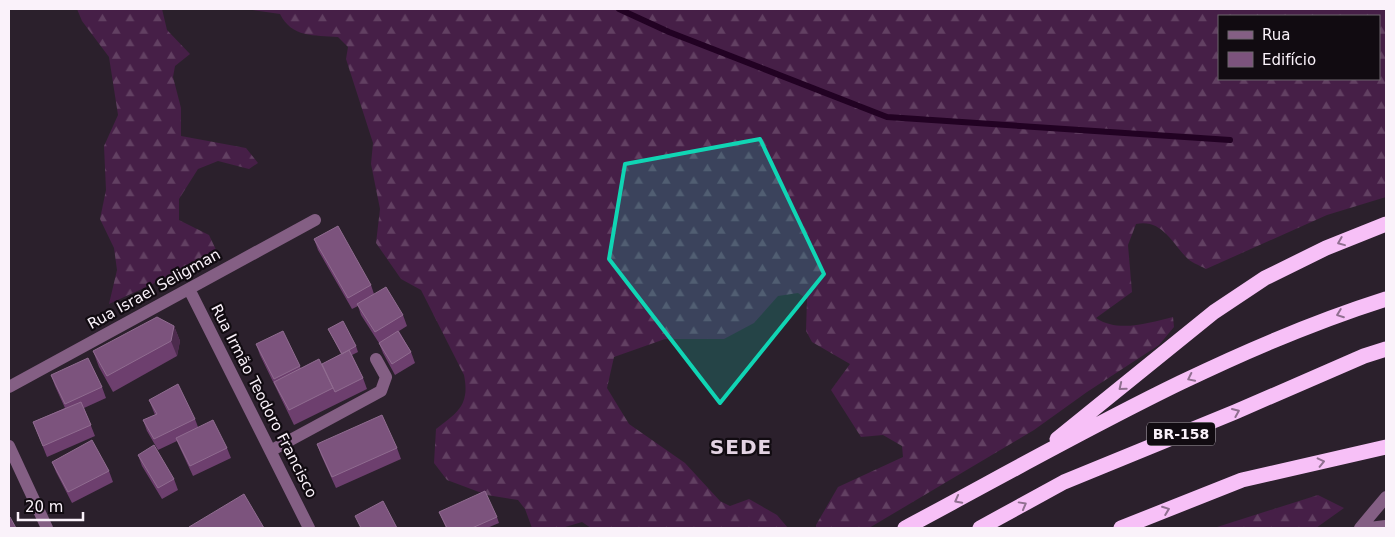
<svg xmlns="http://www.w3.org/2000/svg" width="1395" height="537" font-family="'DejaVu Sans',sans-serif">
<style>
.forest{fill:url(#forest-firs);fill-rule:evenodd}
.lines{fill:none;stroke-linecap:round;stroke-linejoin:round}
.stream{stroke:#220223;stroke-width:6}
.lane{stroke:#845f84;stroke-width:12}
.street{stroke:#845f84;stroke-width:12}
.highway{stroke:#f7c0f7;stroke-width:15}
.wall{fill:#6d3f6e}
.shaded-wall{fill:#4c2b4d}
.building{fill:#7c537d;stroke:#906c90}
.oneway{stroke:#906f90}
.marked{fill:#10d5b4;fill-opacity:0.2;stroke:#10d5b4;stroke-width:4;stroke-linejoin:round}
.labels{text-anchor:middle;stroke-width:4.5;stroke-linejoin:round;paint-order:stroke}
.shield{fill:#110b11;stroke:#b4adb4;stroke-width:1}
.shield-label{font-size:14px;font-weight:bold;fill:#faf2fa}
.street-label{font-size:15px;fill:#faf2fa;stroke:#110b11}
.district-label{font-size:20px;font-weight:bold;letter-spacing:1px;fill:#e3d3e3;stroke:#110b11}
</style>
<defs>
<pattern id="forest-firs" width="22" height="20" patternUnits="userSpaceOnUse" patternTransform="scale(1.25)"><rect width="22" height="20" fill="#461f47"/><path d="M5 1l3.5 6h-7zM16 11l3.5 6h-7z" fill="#624062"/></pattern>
</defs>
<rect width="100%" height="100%" fill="#2b202c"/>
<path class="forest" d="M77,9h85l5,21 23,24 -15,12 -2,11 8,31v28l65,12 12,15 -9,6 -31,-8 -20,8 -19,30v21l30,15 9,19 -109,50 8,-34 -3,-22 -14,-29 6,-29 -2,-44 14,-31 -9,-58 -27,-36z
M245,9h1141v188l-59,18 -121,54c-7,-4 -16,-7 -20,-12 -15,-16 -25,-38 -50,-33l-8,21 4,47 -36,26c22,15 52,5 77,-1l1,10 -15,18 -72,47 -53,38 -165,98h-53v-3l22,-38 65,-30 -1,-11 -19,-11 -22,2 -30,-47 19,-26 -38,-22 -6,-11 1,-32 -9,-6 -20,3 -24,27 -30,16h-59l-51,18 -7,31 22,36 56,39 35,38 10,5 19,-7 28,16 11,13h-197l-9,-6 -20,6h-30l-7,-19 -7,-9 -31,-5 -40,-15 -13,-17 2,-34c22,-17 34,-24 28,-54l-43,-85 -20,-11 -25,-36 4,-34 -9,-45 2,-21 -27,-84 2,-12 -10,-10c-24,-2 -46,1 -58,-23zM1219,16h160v63h-160z
M1318,495l26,13 -28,20h-102z"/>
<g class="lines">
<path class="stream" d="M619,9l50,23 218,85 343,23"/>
<path class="lane" d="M272,450l109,-59 5,-14 -10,-18
M1360,528l26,-31
M1369,528l17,-2"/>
<path class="street" d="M189,289l120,239
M9,387l306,-167
M9,446l38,82"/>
<path class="highway" d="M1057,439l157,-127 51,-34 61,-30 60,-24
M905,528c156,-83 311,-175 481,-229
M980,528l84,-46 171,-70 129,-56 22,-7
M1121,528l121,-48 144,-33"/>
</g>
<path class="wall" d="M314,239l57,46 3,9 29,21 4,11 -8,5 12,21 4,11 -20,12 -12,-22 -4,-10 -18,-28 -3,-9 -6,3 -34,-59z
M174,326l6,15 -3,15 -64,36 -14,-25 -6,-16z
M328,329l28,17 2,6 -6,3 11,23 4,11 -73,36 -34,-70 -4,-11 44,22 1,3 21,-5 19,-10 -10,-20z
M51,375l51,12 4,11 -22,10 11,28 -48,21 -14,-35 32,-14 -10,-22z
M149,400l46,19 3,8 29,21 4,10 -38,18 -13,-28 -3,-7 -19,9 -11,-19 -4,-11 12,-5z
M317,444l80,4 4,11 -65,29 -15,-33z
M138,455l36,24 4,11 -16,9 -20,-33z
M52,462l57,9 4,11 -41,21 -16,-31z
M439,512l58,5 2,6 -12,5h-41z"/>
<path class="shaded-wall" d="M174,326l6,15 -3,15 -6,-15z"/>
<path class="building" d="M338,226l33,59 -23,13 -34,-59z
M386,287l17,28 -28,17 -18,-28z
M157,317l17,9 -3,15 -64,35 -14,-25z
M343,321l13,25 -14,8 -14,-25z
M283,331l17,35 -26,13 -18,-35z
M398,331l13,21 -19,12 -13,-21z
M349,350l14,28 -28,14 -13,-28z
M88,358l14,29 -37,17 -14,-29z
M319,359l14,29 -44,22 -15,-28z
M178,384l17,35 -41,20 -11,-19 14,-6 -8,-14z
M81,402l10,23 -48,21 -10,-24z
M382,415l15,33 -65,29 -15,-33z
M213,420l14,28 -37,18 -14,-28z
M92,440l17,31 -41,21 -16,-30z
M154,445l20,34 -16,9 -20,-33z
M485,491l12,26 -25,11h-25l-8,-16z
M244,494l20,34h-74l-1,-1z
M383,501l14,27h-36l-6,-12z
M9,517h1l6,11h-7z"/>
<defs><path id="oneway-chevron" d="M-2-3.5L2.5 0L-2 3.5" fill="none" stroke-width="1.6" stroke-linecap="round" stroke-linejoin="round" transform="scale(1.25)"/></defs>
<g class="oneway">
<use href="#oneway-chevron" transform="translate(1341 242) rotate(158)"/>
<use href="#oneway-chevron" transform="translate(1340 314) rotate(159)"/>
<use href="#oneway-chevron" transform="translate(1191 378) rotate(154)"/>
<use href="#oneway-chevron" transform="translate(1122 387) rotate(141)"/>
<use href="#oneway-chevron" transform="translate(1236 412) rotate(-23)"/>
<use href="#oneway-chevron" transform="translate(1321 462) rotate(-13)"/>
<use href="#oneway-chevron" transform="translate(958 500) rotate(152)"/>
<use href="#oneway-chevron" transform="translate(1023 505) rotate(-29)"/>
<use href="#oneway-chevron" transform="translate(1166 510) rotate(-21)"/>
</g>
<path class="marked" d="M760,139l64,135 -104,129 -111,-144 16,-95z"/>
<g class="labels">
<rect class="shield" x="1147" y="422.5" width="68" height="23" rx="4"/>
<g class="shield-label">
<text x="1181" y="439">BR-158</text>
</g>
<g class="street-label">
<text transform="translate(154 289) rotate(-29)" y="5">Rua Israel Seligman</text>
<text transform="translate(264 401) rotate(63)" y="5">Rua Irmão Teodoro Francisco</text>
</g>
<g class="district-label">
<text x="741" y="454">SEDE</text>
</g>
</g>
<rect width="1395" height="537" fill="none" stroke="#faf2fa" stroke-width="20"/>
<rect x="1218" y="15" width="162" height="65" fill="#110b11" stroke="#6e676e"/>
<rect x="1228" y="31" width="25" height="8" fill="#845f84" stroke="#6e676e"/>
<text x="1262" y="40" font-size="15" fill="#faf2fa">Rua</text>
<rect x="1228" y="52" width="25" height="15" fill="#7c537d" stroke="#6e676e"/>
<text x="1262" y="65" font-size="15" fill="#faf2fa">Edifício</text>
<path d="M18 512v8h65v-8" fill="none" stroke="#faf2fa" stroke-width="2.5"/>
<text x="25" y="512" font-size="15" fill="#faf2fa" stroke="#110b11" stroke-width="4" paint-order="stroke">20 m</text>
</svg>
